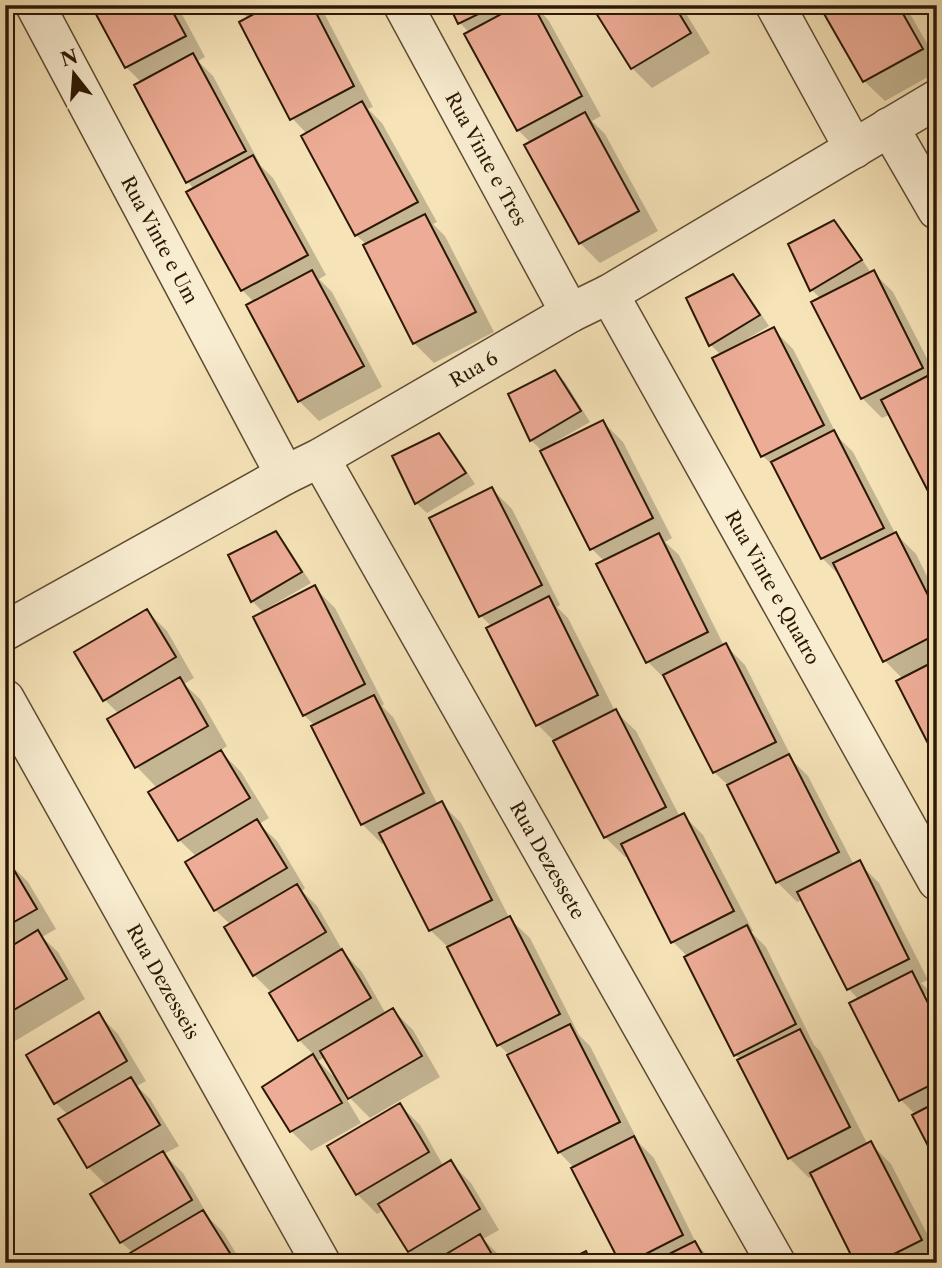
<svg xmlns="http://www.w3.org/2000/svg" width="942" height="1268" font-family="'Libre Caslon Text',serif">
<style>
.shadow{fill:#0003;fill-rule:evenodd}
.building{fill:#edac96;stroke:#2b1804;stroke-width:2}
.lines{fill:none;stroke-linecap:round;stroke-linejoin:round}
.minor-casing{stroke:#5e4b31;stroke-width:41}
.minor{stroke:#f9edd1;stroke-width:38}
.labels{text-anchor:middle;stroke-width:7;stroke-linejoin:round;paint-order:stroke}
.street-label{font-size:19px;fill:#2b1804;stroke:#f9edd1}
</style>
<rect width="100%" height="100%" fill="#f6e3b8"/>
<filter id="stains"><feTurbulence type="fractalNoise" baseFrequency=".00286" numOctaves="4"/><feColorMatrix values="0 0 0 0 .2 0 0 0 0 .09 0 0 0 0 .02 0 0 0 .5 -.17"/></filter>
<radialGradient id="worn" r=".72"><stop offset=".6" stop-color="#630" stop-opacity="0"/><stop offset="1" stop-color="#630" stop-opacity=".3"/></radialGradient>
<path class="shadow" d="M93,5h84l28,52 -7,4 15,15 48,90 12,12 53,97 -7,4 13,13 50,95 -63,34 -20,-20 -45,-99 -12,-12 -48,-101 -7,-8 -45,-98 -16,-16z
M235,5h82l6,6 50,96 -5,2 14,14 55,99 -4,2 12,12 49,96 -60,31 -20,-20 -47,-98 -11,-10 -49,-101 -15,-16 -43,-99z
M451,5h84l14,16 52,95 -9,5 13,13 53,97 -58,32 -20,-20 -49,-100 -13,-13 -52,-95 4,-2 -10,-10z
M593,5h88l29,48 -58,35 -20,-20z
M821,5h84l32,56v11l-52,29 -21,-20z
M834,222l10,10 27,41 2,-1 20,20 42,82 2,-1v127l-4,-4 -42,-82 -9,4 -20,-20 -41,-99 -9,-9z
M733,276l10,11 26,39 -22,13 1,2 25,-12 20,20 45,88 15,15 42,81 21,21 21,42v161l-34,-78 -18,-18 -42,-82 -21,-21 -44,-87 -15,-15 -49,-97 7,-4 -11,-11z
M554,372l11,10 25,40 -35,20 2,3 46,-23 20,20 49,96 -7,4 14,13 45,91 1,-1 20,20 49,97 14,14 46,89 5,-2 20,20 49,97 -7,3 11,10 5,10v14l-11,-22h-4l15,30v135l-21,-45 -15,-15 -42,-100 -10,-11 -46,-89 -6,2 -20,-20 -47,-95 -16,-15 -46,-90 -20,-20 -43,-100 -13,-13 -50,-98 -11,-11 -21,-45z
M439,435l10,10 26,39 -48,29 -11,-10z
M492,489l20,20 48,96 -3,2 11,11 47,93 21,20 44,86 3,-2 20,20 50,96 -2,1 15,15 48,98 6,6 48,94 3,-1 20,20 46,89v10h-81l-43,-87 -4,2 -20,-20 -48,-98 -5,-5 -48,-98 -15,-15 -44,-86 -4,1 -20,-20 -47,-92 -20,-20 -46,-98 -12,-12z
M275,533l10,10 26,40 -45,26 2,3 47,-24 20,20 49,96 -2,2 11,11 45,88 3,-2 20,20 49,96 20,19 49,97 11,11 49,97 15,15 43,87 18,18h-93l-48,-95 -15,-16 -49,-96 -11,-11 -49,-96 -20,-19 -44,-88 -4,2 -20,-20 -47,-98 -11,-11 -40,-102 -12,-12z
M147,611l20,20 27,47 -10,6 16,15 27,47 -7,5 21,21 28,46 -10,6 18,17 28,47 -3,3 15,15 27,47 18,19 24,42 7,-4 20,20 27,47 -70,41 -26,-26 -1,1 18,30 -50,28 -20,-20 -27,-44 50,-32 -15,-15 -27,-47 -18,-18 -23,-50 -16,-15 -18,-53 -18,-17 -21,-51 -21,-22 -18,-53 -15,-15zM325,1057l13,24 -20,-20z
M5,854l6,11 17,17 28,47 -14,8 16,15 27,47 -70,42 -10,-10z
M98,1014l20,20 28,47 -9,5 13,13 29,47 -15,8 19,19 27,46 13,13 19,31h-104l-6,-11 -11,-10 -14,-56 -19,-19 -20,-52 -12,-12z
M400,1105l20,20 24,42 7,-4 20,20 28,47 -16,9 17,17 4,7h-83l-12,-12 -25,-41 -7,4 -20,-20z"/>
<path class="building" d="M91,5h78l17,31 -61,32z
M271,5h41l42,81 -64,34 -51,-98z
M449,5h48l-39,19z
M518,5h15l49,91 -65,35 -53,-97z
M591,5h83l17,28 -60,36z
M819,5h79l25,44 -60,33z
M193,53l53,98 -60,32 -52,-98z
M362,101l56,101 -63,34 -54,-100z
M585,112l54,99 -60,33 -55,-99z
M253,155l55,100 -67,36 -55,-99z
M425,214l51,98 -63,32 -50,-99z
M834,220l28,40 -52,31 -22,-47z
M312,270l52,96 -66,36 -52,-97z
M874,270l49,98 -62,31 -50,-97z
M733,274l27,41 -51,31 -23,-48z
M774,327l50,98 -63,32 -49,-99z
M555,370l26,41 -51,30 -22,-47z
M937,371v124l-6,2 -50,-97z
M603,420l50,98 -63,32 -50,-99z
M834,430l50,98 -63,31 -50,-97z
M439,433l27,40 -51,31 -23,-48z
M492,487l50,98 -63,32 -50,-99z
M276,531l26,41 -51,30 -23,-47z
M896,532l41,81v21l-54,28 -50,-99z
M659,533l49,99 -62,31 -50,-99z
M315,585l50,99 -62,32 -50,-99z
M549,596l49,99 -62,31 -50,-98z
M147,609l29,48 -73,44 -29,-49z
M726,643l50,99 -63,31 -50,-98z
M937,660v101l-41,-80z
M180,677l28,49 -73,42 -28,-49z
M374,695l50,98 -63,32 -50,-99z
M616,709l50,98 -62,31 -51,-97z
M221,750l29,48 -72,43 -30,-49z
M789,754l50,98 -63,31 -49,-98z
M442,801l50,99 -63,31 -50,-98z
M684,813l50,98 -63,32 -50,-99z
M257,819l30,49 -73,43 -29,-49z
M8,860l29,49 -32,18v-65z
M860,860l49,99 -62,31 -50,-98z
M297,884l29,48 -73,44 -29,-49z
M510,916l50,98 -63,32 -50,-99z
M747,925l49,99 -62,32 -50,-99z
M38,930l29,49 -62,36v-65z
M342,949l29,49 -73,43 -29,-48z
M912,971l25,50v61l-38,19 -50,-98z
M393,1008l29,48 -74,43 -28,-48z
M99,1012l28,49 -73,43 -28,-49z
M570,1024l50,98 -62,31 -51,-98z
M800,1029l50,98 -62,32 -51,-99z
M313,1054l29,49 -52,29 -28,-45z
M131,1077l29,48 -73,43 -29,-49z
M937,1102v61l-25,-48z
M400,1103l29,49 -73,43 -29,-49z
M634,1136l49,99 -55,28h-8l-49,-95z
M871,1141l51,99 -46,23h-21l-45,-90z
M163,1151l29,49 -72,43 -30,-49z
M451,1160l29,49 -72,43 -30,-48z
M203,1210l30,48 -8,5h-89l-6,-10z
M480,1234l17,29h-66z
M695,1241l12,22h-56z
M586,1251l5,12h-29z
M936,1252l1,11h-22z"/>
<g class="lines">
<g class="minor-casing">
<g id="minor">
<path id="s1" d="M35,5l250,470"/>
<path id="s2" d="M403,5l167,308"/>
<path d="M775,5l79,144"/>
<path d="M889,127l48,83"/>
<path id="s3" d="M609,294l328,587"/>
<path id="s4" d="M320,458l456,805"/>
<path id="s5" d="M5,631l280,-156 35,-17 250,-145 39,-19 328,-195"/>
<path id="s6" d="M5,699l316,564"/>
</g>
</g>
<use href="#minor" class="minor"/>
</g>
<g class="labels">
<g class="street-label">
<text dy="7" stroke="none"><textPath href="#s2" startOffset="175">Rua Vinte e Tres</textPath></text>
<text dy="7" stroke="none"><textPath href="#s1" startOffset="266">Rua Vinte e Um</textPath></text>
<text dy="7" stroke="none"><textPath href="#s5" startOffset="537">Rua 6</textPath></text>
<text dy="7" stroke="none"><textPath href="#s3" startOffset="336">Rua Vinte e Quatro</textPath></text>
<text dy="7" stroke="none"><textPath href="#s4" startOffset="462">Rua Dezessete</textPath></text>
<text dy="7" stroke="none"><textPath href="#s6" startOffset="324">Rua Dezesseis</textPath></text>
</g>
</g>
<rect width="942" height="1268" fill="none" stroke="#f6e3b8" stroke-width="28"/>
<rect x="7" y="7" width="928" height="1254" fill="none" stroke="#2b1804" stroke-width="3.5"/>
<rect x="14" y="14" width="914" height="1240" fill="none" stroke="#2b1804" stroke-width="2"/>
<g transform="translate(74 74) rotate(343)" stroke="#f9edd1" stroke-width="5" paint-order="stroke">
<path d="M0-5L12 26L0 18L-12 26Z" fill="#2b1804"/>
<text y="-10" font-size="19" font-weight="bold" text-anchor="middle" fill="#2b1804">N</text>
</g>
<rect width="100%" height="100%" filter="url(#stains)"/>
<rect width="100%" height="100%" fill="url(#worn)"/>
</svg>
